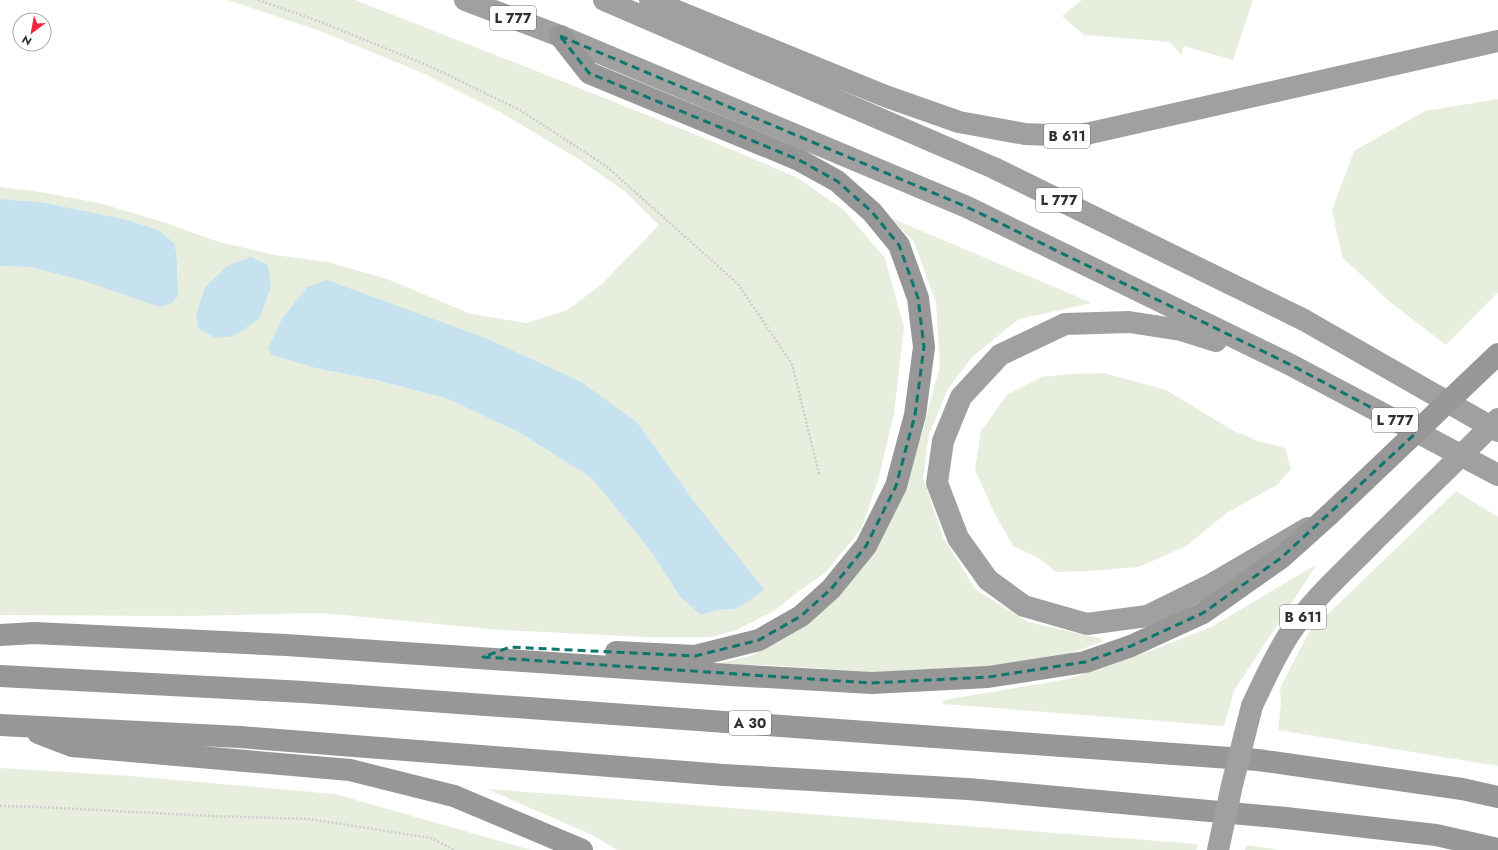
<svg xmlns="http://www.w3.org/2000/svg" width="1498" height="850" font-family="Jost,sans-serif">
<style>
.green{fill:#e7eedd;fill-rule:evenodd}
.water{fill:#c7e2ef}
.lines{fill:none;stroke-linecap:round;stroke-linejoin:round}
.path{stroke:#cdcdcd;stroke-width:2.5;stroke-dasharray:2 2;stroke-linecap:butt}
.trunk{stroke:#a0a0a0;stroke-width:22}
.motorway{stroke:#979797;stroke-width:22}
.trunk-bridge{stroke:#a0a0a0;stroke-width:22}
.motorway-bridge{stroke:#979797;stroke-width:22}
.marked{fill:none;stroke:#0f766e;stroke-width:3;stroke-dasharray:8 5;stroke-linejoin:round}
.labels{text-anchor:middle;stroke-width:4;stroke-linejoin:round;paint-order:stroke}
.shield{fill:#fff;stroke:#6e6e6e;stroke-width:1}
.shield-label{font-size:14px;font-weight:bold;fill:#303030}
</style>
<rect width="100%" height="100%" fill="#fff"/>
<path class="green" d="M228,0h127l184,72 170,68 87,37 48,33 41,48 19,69 -10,87 -16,67 -17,48 -36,44 -26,18 -25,20 -38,19 -25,7h-68l-142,-7 -180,-17 -137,3 -184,-1v-349l31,1 56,15 91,14 -1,-36 -2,-16 -51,-25 -83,-17 -41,-3v-12l40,5 59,11 61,18 59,21 56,13 53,7 59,17 84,35 56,9 40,-13 35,-26 57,-59 -32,-32 -47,-33 -80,-48 -75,-38 -105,-43zM227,266l-31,48 9,-27zM488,339l92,42 57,41 56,78 72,90 -28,19 -20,1 -16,5 -20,-17 -29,-45 -35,-44 -27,-32 -70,-44 -72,-34 -72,-19 -61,-12 -34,-10z
M1082,0h171l-20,60 -49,-14 -3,9 -11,-13 -86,-7 -22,-19z
M1498,99v193l-52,53 -56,-43 -48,-45 -10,-47 22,-59 71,-40z
M891,218l201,85 -73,16 -47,38 -24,32 -19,45 -6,44 20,59 33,53 52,32 75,17 -1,3 -34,12 -85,13 -111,5 -105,-7 -58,1 44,-11 55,-32 101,-151 14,-42 17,-65 -4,-62 -22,-61z
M1104,373l62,17 68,41 24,10 27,7 6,21 -14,16 -49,27 -42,34 -47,21 -49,4 -34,1 -16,-13 -27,-13 -18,-32 -20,-44 6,-39 26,-36 35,-18 28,-3z
M1456,491l42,26v249l-220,-36 3,-25 -1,-17 29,-56z
M1317,564l-83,127 -10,35 -281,-22v-4l125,-21 85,-29 60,-24z
M0,768l130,8 205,18 196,56h-531z
M487,789l711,55 -2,6h-579l-25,-15z
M1246,845l34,5h-35z"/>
<path class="water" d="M0,199l41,3 83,17 34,11 17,14 2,16 1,36 -6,7 -12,4 -73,-25 -56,-15 -31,-1z
M251,257l17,8 3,22 -12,32 -25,17 -19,2 -17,-10 -2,-14 9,-27 22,-21z
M327,280l161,59 92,42 57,41 56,78 72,90 -28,19 -20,1 -16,5 -20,-17 -29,-45 -35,-44 -27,-32 -70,-44 -72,-34 -72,-19 -61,-12 -34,-10 -10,-4 -3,-6 14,-29 25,-32z"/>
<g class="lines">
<path class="path" d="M258,0l63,22 108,44 91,44 86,56 132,118 54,80 27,110
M0,806l39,1 172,9 98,3 122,19 23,12"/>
<path class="trunk" d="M465,0l95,36 407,171 324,158 207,110
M604,0l390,168 310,152 194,111
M650,0l235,96 74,26 66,12 52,2 421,-95
M1216,341l-35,-11 -52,-8 -64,2 -65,31 -39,42 -18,44 -6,42 21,55 30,42 36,26 63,18 60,-8 65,-32 96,-56
M1252,706c11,-24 22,-48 36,-70 23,-36 57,-65 86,-95"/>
<path class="motorway" d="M560,36l29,37 210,87 38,21 35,31 27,33 19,53 6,49 -9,68 -19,71 -30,60 -35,43 -30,27 -42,24 -64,16 -79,-4
M0,635l34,-2 252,12 444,30 142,8 116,-6 97,-15 46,-16 72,-33 78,-55 48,-43
M0,676l304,16 954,68 204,29 36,8
M0,725l240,12 484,38 244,14 318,29 150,17 62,14
M38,733l34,13 278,24 104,26 128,54"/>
<path class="trunk-bridge" d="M1374,541l124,-122
M1218,850l14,-65 20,-79"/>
<path class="motorway-bridge" d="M1329,515l169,-161"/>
</g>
<path class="marked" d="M560,36l407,171 324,158 126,67 -136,126 -78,55 -72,33 -46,16 -97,15 -116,6 -389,-26 27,-10 185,9 64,-16 42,-24 30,-27 35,-43 30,-60 19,-71 9,-68 -6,-49 -19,-53 -27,-33 -35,-31 -38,-21 -210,-87z"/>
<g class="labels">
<g class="shield">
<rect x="490" y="6" width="46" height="24" rx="3"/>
<rect x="1044" y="124" width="46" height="24" rx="3"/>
<rect x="1036" y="188" width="46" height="24" rx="3"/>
<rect x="1372" y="408" width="46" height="24" rx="3"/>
<rect x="1280" y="605" width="46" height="24" rx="3"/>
<rect x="729" y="711" width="42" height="24" rx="3"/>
</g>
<g class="shield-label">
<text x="513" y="23">L 777</text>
<text x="1067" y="141">B 611</text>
<text x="1059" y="205">L 777</text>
<text x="1395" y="425">L 777</text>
<text x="1303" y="622">B 611</text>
<text x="750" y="728">A 30</text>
</g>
</g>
<g transform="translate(32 32) rotate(212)"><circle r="19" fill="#ffffff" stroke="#acacac"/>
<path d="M0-3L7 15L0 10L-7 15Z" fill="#f32541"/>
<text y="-6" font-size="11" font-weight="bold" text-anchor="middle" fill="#303030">N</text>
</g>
</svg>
